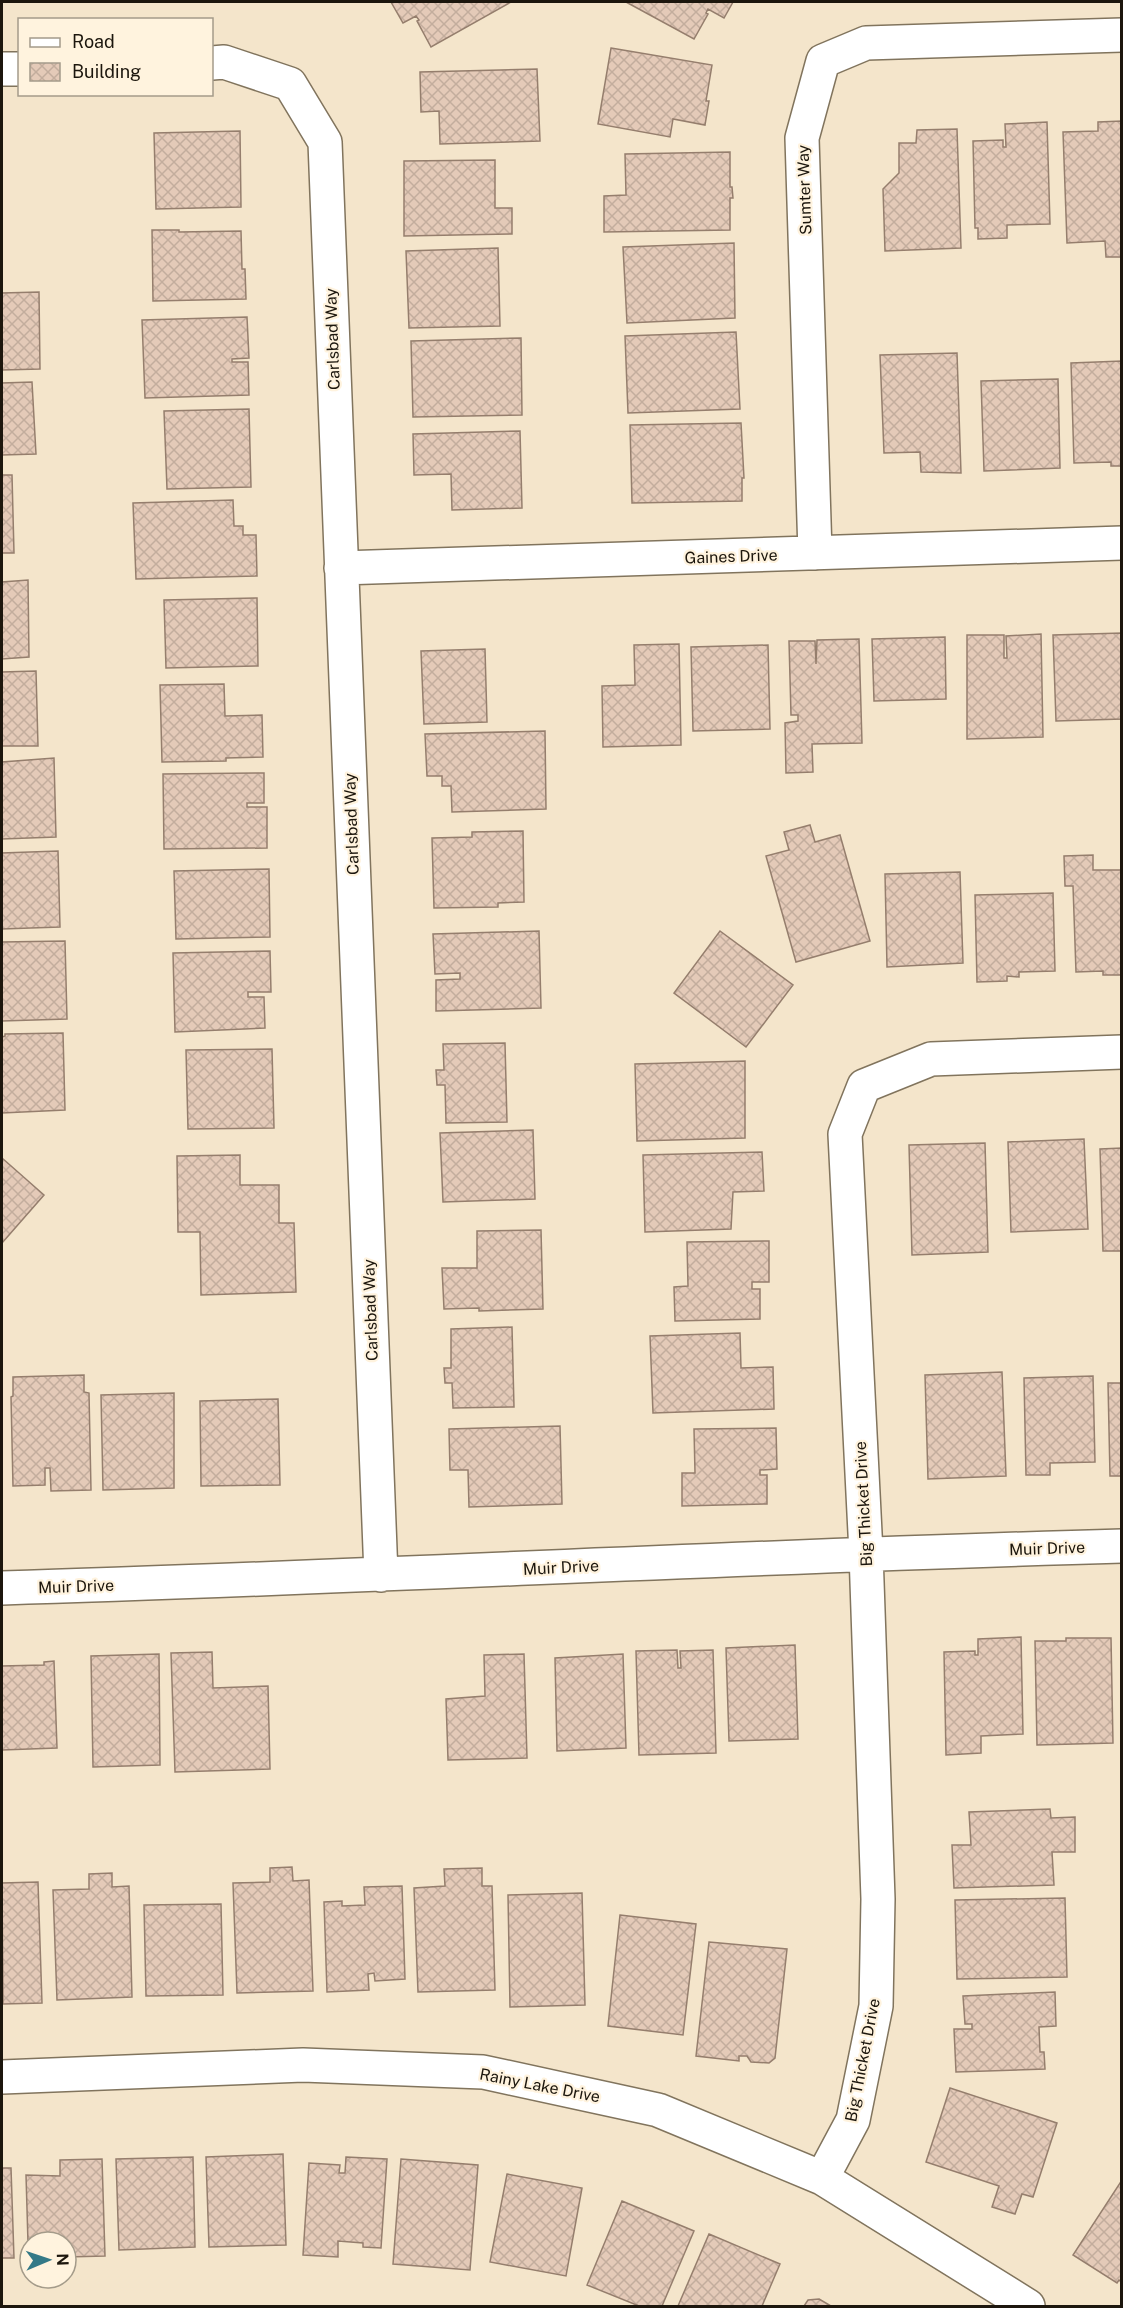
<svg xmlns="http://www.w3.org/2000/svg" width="1123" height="2308" font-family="'Public Sans',sans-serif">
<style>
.building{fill:url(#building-cross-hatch);stroke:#957e6d;stroke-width:1.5}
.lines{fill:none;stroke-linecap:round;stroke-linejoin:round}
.minor-casing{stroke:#81745d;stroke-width:36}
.minor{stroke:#fff;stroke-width:33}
.labels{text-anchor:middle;stroke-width:4.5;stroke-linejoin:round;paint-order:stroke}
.street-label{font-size:16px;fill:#1c160d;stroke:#fff3de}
</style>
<defs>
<pattern id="building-cross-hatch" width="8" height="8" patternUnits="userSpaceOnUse" patternTransform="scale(1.5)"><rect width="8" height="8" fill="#e4cab8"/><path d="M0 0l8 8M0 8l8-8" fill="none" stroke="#c3ad9d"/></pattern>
</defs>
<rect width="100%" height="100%" fill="#f4e5cb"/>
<path class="building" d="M391,2h120l-80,45 -14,-26 2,-1 -3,-4 -13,7z
M626,2h107l-9,16 -16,-9 -2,4 2,1 -14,25z
M611,48l101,17 -6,36h3l-4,24 -32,-6 -3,18 -72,-13z
M537,69l3,72 -100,3 -1,-33 -18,1 -1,-40z
M1122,121v136h-16l-1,-16 -38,2 -4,-111 35,-1v-9z
M1047,122l3,102 -43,1v13l-29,1v-11h-3l-2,-87 30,-1v7h3l-1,-23z
M957,129l4,119 -76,3 -2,-62 16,-16v-30h17l1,-13z
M240,131l1,76 -85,2 -2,-76z
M730,152v35h2l1,11h-3v32l-126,2v-36l22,-1 -1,-41z
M495,160v48h17v26l-108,2v-75z
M152,230h27v2l62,-1 1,38h3l1,30 -93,2z
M734,243l1,75 -108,5 -4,-76z
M498,248l2,78 -91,2 -3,-77z
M39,292l1,77 -38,1v-77z
M247,317l2,41 -17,1v3h16l1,33 -104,3 -3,-78z
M736,332l4,77 -112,4 -3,-77z
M521,338l1,77 -109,2 -2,-76z
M957,353l4,120 -40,-1 -1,-20 -36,1 -4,-98z
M1122,361v105h-11v-4l-37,1 -3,-100z
M1058,379l2,89 -76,3 -3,-90z
M32,382l4,72 -34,1v-72z
M249,409l2,78 -84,2 -3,-78z
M741,423l3,55h-2v23l-110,2 -2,-78z
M520,431l2,77 -70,2 -1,-36 -37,1 -1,-41z
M2,475h10l2,78h-12z
M233,500l1,26h9v9h13l1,41 -121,3 -3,-76z
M28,580l1,77 -27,2v-77z
M257,598l1,68 -92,2 -2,-68z
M1122,633v86l-66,2 -3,-86z
M1041,634l2,103 -76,2v-104h37v23h3l-1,-22z
M945,637l1,62 -72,2 -2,-62z
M859,639l3,104 -50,1 1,28 -27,1 -1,-50 13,-2v-6h-7l-2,-74h26l1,23 1,-24z
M679,644l2,101 -78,2 -1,-61 33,-1 -1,-40z
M768,645l2,84 -77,2 -2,-84z
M485,649l2,73 -63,2 -3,-73z
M36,671l2,75h-36v-74z
M224,684l1,32 37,-1 1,42 -37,1v3l-64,1 -2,-77z
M545,731l1,78 -94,3 -1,-26h-9v-10h-15l-2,-42z
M54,758l2,79 -54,2v-77z
M264,773v30h-17v4h20v41l-103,1 -1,-75z
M810,825l5,17 25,-7 30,106 -74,21 -30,-106 23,-6 -5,-18z
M523,831l1,71 -26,1v4l-64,1 -2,-70 40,-1v-5z
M58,851l2,76 -58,2v-76z
M1093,855v15h29v105h-19v-4l-27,1 -3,-86h-8l-1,-30z
M269,869l1,68 -94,2 -2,-68z
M960,872l3,91 -76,4 -2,-93z
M1053,893l2,78 -36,1v5l-12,-1v5l-30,1 -2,-87z
M539,931l2,77 -105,3v-31l24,-1v-6l-25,1 -2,-40z
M720,931l73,54 -47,62 -72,-54z
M65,941l2,78 -65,2v-79z
M270,951l1,41h-23v5h16l1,31 -90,4 -2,-79z
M63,1033l2,77 -63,3v-76l3,-1v-2z
M505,1043l2,79 -61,1 -1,-38h-8l-1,-15h8l-1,-26z
M272,1049l2,79 -86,1 -2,-79z
M745,1061v77l-108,3 -2,-77z
M533,1130l2,69 -92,3 -3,-69z
M1084,1139l4,90 -77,3 -3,-90z
M985,1143l3,109 -76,3 -3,-110z
M1122,1148v103h-19l-3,-102z
M762,1152l2,39 -31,1 -2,37 -86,3 -2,-77z
M240,1155v30h39v38h15l2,69 -95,3 -1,-63h-22l-1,-76z
M2,1158l42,37 -42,48z
M541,1230l2,79 -64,2v-3l-35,1 -2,-41h35v-37z
M769,1241v41h-17v7h8v30l-85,2 -1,-34 14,-1 -1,-44z
M512,1327l2,80 -61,1 -1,-25h-7l-1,-15h7v-39z
M740,1333l1,35 32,-1 1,42 -121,4 -3,-77z
M1002,1372l4,104 -78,3 -3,-104z
M84,1375v17l5,1 2,97 -40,1 -1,-23h-5v17l-32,1 -2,-89 2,-1v-19z
M1093,1376l2,86 -45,1v12h-24l-2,-97z
M1108,1383h14v93h-12z
M174,1393v95l-71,2 -2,-95z
M278,1399l2,86 -79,1 -1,-85z
M560,1426l2,78 -93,3 -1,-37h-18l-1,-41z
M776,1428l1,41 -17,1v5h7v29l-85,2v-33h13l-1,-44z
M1021,1637l2,97 -42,2v17l-35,2 -2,-103 31,-1v4h3v-16z
M1066,1638h45l2,105 -76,2 -2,-104h31z
M795,1645l3,94 -69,2 -3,-93z
M677,1650l1,18h3l-1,-17 33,-1 3,103 -77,2 -3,-104z
M212,1652l1,36 55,-2 2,83 -95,3 -4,-119z
M159,1654l1,111 -67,2 -2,-111z
M524,1654l3,104 -79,2 -2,-61 39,-3 -1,-41z
M623,1654l3,94 -69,3 -2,-93z
M54,1661l3,87 -55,2v-84l42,-1v-3z
M1050,1809l1,9 24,-1v35h-23l2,33 -100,3 -2,-43h19l-2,-33z
M292,1867l1,14 16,-1 4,111 -76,2 -4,-110 37,-1v-14z
M482,1868v18h10l3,104 -77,2 -4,-104 31,-2 -1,-17z
M112,1873v14l17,-1 3,111 -75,3 -4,-110 36,-1v-15z
M38,1882l4,121 -39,1 -1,-121z
M402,1886l3,93 -30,2 -1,-8 -6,1 1,16 -42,2 -3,-90 18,-1v5l23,-1 -1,-18z
M582,1893l3,112 -75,2 -2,-112z
M1065,1898l2,79 -110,2 -2,-79z
M221,1904l2,91 -77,1 -2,-91z
M620,1915l76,9 -13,111 -75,-9z
M709,1942l78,7 -12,109 -6,5 -18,-1 -4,-6h-8v5l-43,-5z
M1055,1992l1,34 -17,1 1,25h4l1,17 -89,3 -2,-43h18v-5h-7l-2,-28z
M950,2088l107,35 -24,74 -11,-3 -7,20 -23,-7 7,-21 -73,-24z
M283,2154l3,91 -77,2 -3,-90z
M193,2157l2,90 -76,3 -3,-91z
M346,2157l41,2 -6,89 -18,-1v-4l-25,-2v16l-35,-2 6,-92 31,2 -1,8h6z
M102,2159l3,97 -39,1v-15h-36l-1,35 -3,-102 34,1v-16z
M401,2159l77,6 -8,105 -77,-6z
M2,2168h9l3,90h-12z
M507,2174l75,14 -16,88 -76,-14z
M1122,2180v102l-3,-2 -2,3 -44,-28z
M622,2201l72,30 -32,75h-23l-52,-21z
M709,2234l71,30 -18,42h-84z
M819,2299l12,7h-27l4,-6z"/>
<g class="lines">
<g class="minor-casing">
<path id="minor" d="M212,63l12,-1 66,22 35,58 56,1433
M2,69h18
M815,553l-13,-415 21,-77 43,-18 256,-8
M341,568l781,-25
M2,1588c373,-11 746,-32 1120,-42
M2,2077l301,-12 180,7 175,38 164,68 206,128
M822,2178l31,-58 23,-114 2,-107 -12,-346 -21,-419 19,-48 67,-27 191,-7"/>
</g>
<use href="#minor" class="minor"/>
</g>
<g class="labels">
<g class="street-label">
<text transform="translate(804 190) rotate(-92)" y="6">Sumter Way</text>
<text transform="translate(332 339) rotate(-92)" y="6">Carlsbad Way</text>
<text transform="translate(731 556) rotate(-2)" y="6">Gaines Drive</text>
<text transform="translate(351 824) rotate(-92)" y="6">Carlsbad Way</text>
<text transform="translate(370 1310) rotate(-92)" y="6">Carlsbad Way</text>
<text transform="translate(863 1504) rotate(-93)" y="6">Big Thicket Drive</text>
<text transform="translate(1047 1548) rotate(-2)" y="6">Muir Drive</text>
<text transform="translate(561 1567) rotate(-3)" y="6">Muir Drive</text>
<text transform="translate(76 1586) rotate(-2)" y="6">Muir Drive</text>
<text transform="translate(862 2060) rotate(-79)" y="6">Big Thicket Drive</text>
<text transform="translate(540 2085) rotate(11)" y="6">Rainy Lake Drive</text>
</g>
</g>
<rect width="1123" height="2308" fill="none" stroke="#1c160d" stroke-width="6"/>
<rect x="18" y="18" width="195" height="78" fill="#fff3de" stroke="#a49b8a" stroke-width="1.5"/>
<rect x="30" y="38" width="30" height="9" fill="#ffffff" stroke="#a49b8a" stroke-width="1.5"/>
<text x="72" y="48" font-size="18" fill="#1c160d">Road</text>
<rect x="30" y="63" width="30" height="18" fill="url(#building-cross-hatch)" stroke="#a49b8a" stroke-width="1.5"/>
<text x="72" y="78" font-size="18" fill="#1c160d">Building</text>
<g transform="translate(48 2260) rotate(88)"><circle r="28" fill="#fff3de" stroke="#a49b8a" stroke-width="1.5"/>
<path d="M0-4.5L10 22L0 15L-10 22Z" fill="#347987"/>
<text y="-9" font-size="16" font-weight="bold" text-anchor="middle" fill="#1c160d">N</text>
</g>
</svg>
